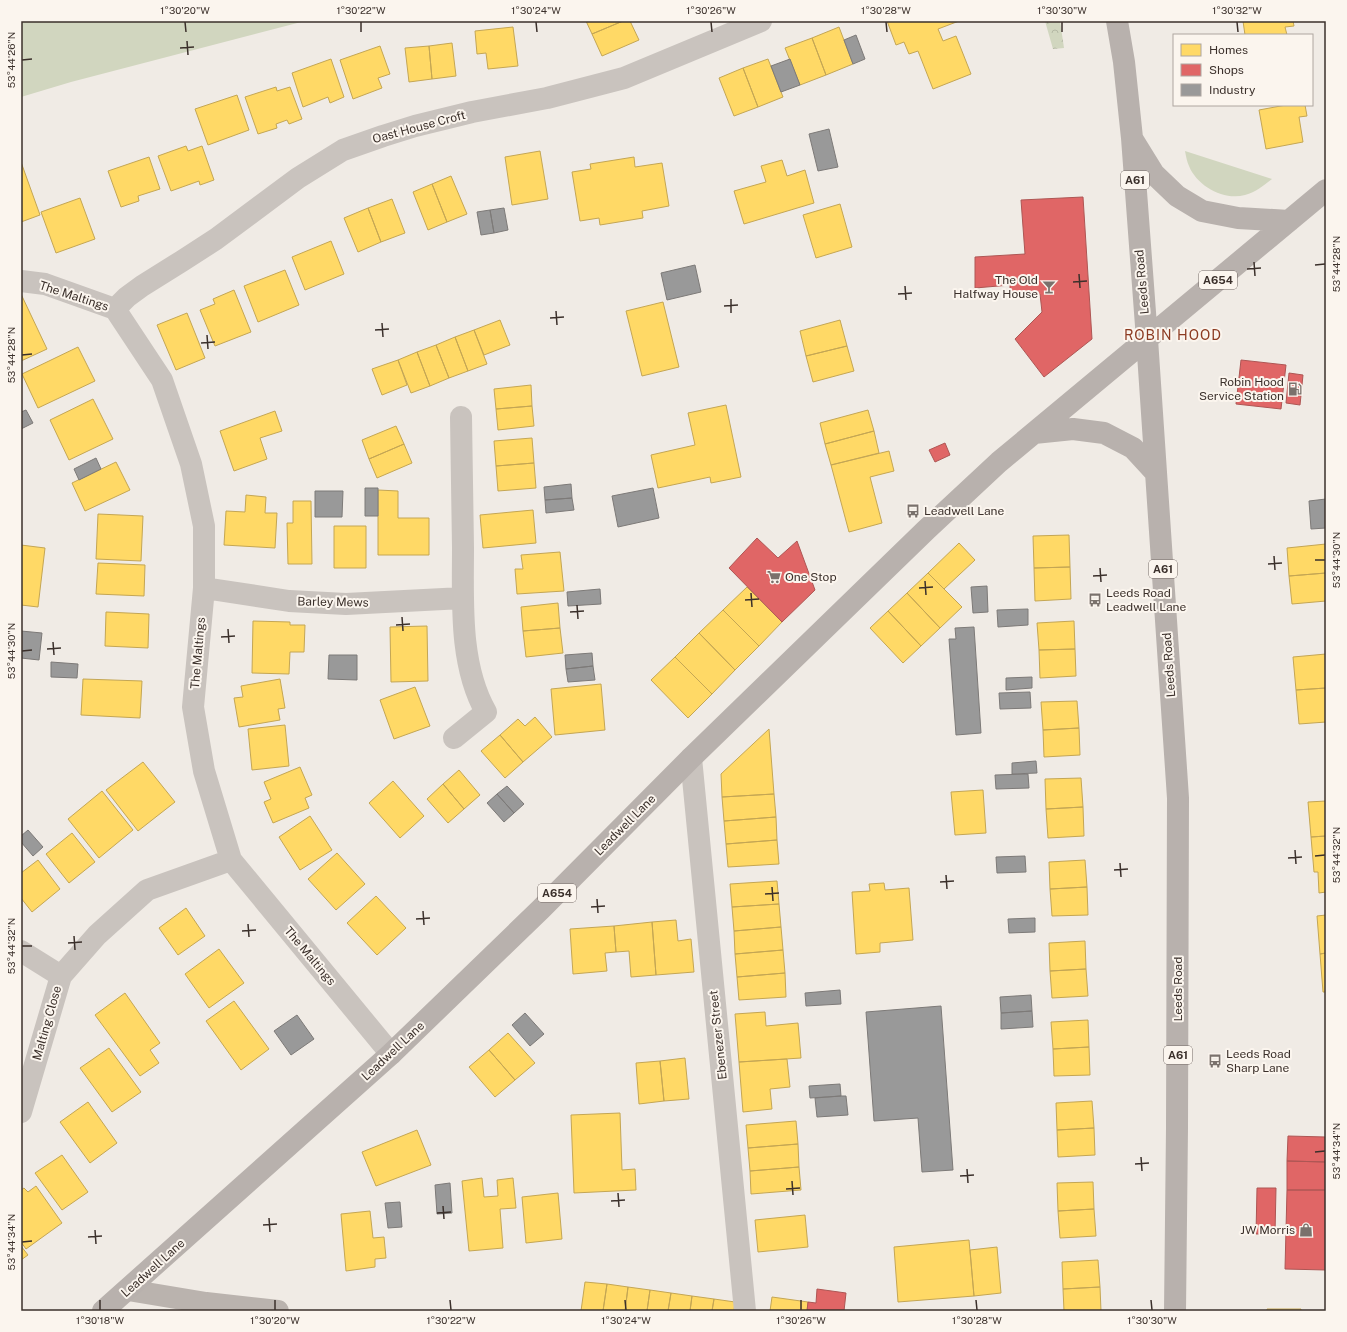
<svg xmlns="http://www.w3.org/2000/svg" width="1347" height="1332" font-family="'Public Sans',sans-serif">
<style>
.green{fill:#d1d6bf}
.forest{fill:url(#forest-crowns)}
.homes{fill:#ffd966;stroke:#c4a654}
.shops{fill:#e06666;stroke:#ae5654}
.industry{fill:#999;stroke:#7d7a78}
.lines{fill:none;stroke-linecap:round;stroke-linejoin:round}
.street{stroke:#c9c3be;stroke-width:22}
.secondary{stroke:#bab3ae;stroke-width:22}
.primary{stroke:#b8b1ad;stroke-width:22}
.ticks{fill:none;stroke:#3b302b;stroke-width:1.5}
.labels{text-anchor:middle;stroke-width:4;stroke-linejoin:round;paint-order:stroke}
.shield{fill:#fbf5ee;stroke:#756b66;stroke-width:1}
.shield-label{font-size:11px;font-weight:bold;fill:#3b302b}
.street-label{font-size:12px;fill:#3b302b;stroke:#fbf5ee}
.poi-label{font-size:12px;fill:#3b302b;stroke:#fbf5ee;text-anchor:start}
.quarter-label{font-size:14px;letter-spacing:1px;fill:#8c3b22;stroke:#fbf5ee}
.neatline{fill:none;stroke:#3b302b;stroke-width:1.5}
.ticks-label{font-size:10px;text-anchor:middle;fill:#3b302b}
</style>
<defs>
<pattern id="forest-crowns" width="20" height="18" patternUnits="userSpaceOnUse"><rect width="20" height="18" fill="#d1d6bf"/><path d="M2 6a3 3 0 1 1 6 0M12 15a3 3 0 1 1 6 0" fill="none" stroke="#b4b8a4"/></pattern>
</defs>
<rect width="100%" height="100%" fill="#f0ebe5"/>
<path class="green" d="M21,21h284l-234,61 -50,15z
M1185,151l87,28c-9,7 -16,13 -27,16 -21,6 -48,-9 -56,-29 -2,-4 -3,-10 -4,-15z"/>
<path class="forest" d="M1045,21h15l4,27 -11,1z"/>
<path class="homes" d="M586,21h37l-31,13z
M623,21h7l9,19 -37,16 -10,-22z
M887,21h72l-21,8 5,12 13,-5 15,38 -38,15 -15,-38 -9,3 -5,-12 -8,3z
M1243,21h50l1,5 -9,1 2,8h-42z
M513,27l5,39 -30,3 -2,-16 -9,1 -2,-23z
M839,27l14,37 -27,11 -14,-37z
M812,38l14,37 -26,10 -15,-37z
M452,43l4,33 -24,3 -3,-33z
M380,46l10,28 -12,4 4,10 -29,11 -13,-39z
M429,46l3,33 -23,3 -4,-34z
M331,59l13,38 -14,6 -2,-6 -25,10 -11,-34z
M768,59l15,38 -25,10 -15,-39z
M743,68l15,39 -24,9 -15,-38z
M276,87l1,4 13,-4 12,32 -13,5 -2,-4 -11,4 1,4 -19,6 -13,-37z
M237,95l12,35 -41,15 -13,-36z
M1286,105h19l2,11 -8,1 4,25 -37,7 -7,-39z
M186,146l2,5 14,-5 12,34 -14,5 -1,-4 -28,10 -13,-35z
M540,151l8,48 -36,6 -7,-48z
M149,157l11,32 -22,7 1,5 -18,6 -13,-36z
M634,157l1,10 27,-4 7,43 -27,5 1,7 -43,7 -1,-7 -19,3 -8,-49 19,-3 -1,-5z
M782,160l5,16 18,-6 9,33 -70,21 -10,-33 32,-9 -5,-16z
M21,162l19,53 -19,7z
M451,176l16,38 -20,8 -15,-38z
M432,184l15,38 -19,8 -15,-38z
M80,198l15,41 -39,14 -15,-41z
M392,199l13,34 -24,9 -13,-34z
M840,204l12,43 -36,11 -13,-43z
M368,208l13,34 -23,10 -14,-34z
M331,241l13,33 -39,16 -13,-33z
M285,270l14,35 -41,17 -14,-36z
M234,290l17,42 -36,14 -15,-36 15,-6 -2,-5z
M21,294l26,55 -26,12z
M663,302l16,65 -37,9 -16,-65z
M187,313l18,45 -29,12 -19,-45z
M500,320l10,25 -26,10 -10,-25z
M840,320l7,26 -41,10 -6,-25z
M474,330l13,34 -19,7 -13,-34z
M455,337l13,34 -19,7 -13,-33z
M436,345l13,33 -19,8 -13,-34z
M847,346l7,25 -41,11 -7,-26z
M78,347l17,34 -57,27 -16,-34z
M417,352l13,34 -19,7 -13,-33z
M398,360l9,25 -25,10 -10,-26z
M531,385l1,21 -36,3 -2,-20z
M93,399l20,40 -44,21 -19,-40z
M726,405l15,72 -30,6 -1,-6 -52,11 -7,-33 44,-10 -7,-32z
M532,406l2,20 -36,4 -2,-21z
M868,410l6,21 -49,13 -5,-21z
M275,411l7,20 -22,7 7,21 -33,12 -14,-40z
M396,426l8,18 -35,15 -7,-19z
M874,431l5,22 -48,12 -6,-21z
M532,438l2,25 -38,3 -2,-25z
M404,444l8,19 -35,15 -8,-19z
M889,451l5,20 -24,6 12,46 -33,9 -18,-67z
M116,462l14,28 -45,21 -13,-28z
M534,463l2,25 -38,3 -2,-25z
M378,490l20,1v27h31v37h-51z
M246,495l20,2 -1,16h12l-2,35 -51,-3 2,-34 19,1z
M293,501h18l1,63h-24l-1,-41h6z
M533,510l3,33 -53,5 -3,-33z
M98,514l45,2 -2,45 -45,-2z
M334,526h32v42h-32z
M1069,535l1,32 -36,1 -1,-32z
M959,543l16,17 -31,29 -16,-16z
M1326,544v29l-37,3 -2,-28z
M21,545l24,3 -7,59 -17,-2z
M560,552l4,39 -47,3 -2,-25h8l-2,-14z
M98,563l47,2 -1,31 -48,-2z
M1070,567l1,32 -36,2 -1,-33z
M928,573l34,34 -22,21 -33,-35z
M1326,573v28l-34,3 -3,-28z
M747,587l35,35 -23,24 -36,-36z
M907,593l33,35 -19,18 -33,-35z
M558,603l2,25 -37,3 -2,-24z
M723,610l36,36 -24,24 -36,-37z
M888,611l33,35 -18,17 -33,-35z
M106,612l43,2 -1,34 -43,-2z
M253,621l37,1v3h15l-1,27h-14l-1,22 -37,-1z
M1074,621l1,28 -36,1 -2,-27z
M427,626l1,55 -37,1 -1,-55z
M560,628l3,25 -37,4 -3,-26z
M699,633l36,37 -23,24 -37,-37z
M1075,649l1,27 -36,2 -1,-28z
M1326,654v34l-30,2 -3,-33z
M675,657l37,37 -24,24 -37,-38z
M83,679l59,2 -2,37 -59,-3z
M280,679l5,29 -7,1 2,11 -41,7 -5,-29 9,-1 -2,-11z
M601,684l4,46 -50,5 -4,-46z
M415,687l15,39 -36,13 -14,-39z
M1326,688v34l-27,2 -3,-34z
M1077,701l2,27 -36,2 -2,-28z
M535,717l17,20 -29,25 -23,-27 18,-16 7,7z
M285,725l4,41 -37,4 -4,-41z
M1079,728l1,27 -36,2 -1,-27z
M769,729l5,65 -52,3 -1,-23z
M500,735l23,27 -18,16 -24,-27z
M143,762l32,40 -37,29 -32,-41z
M300,767l12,28 -7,3 4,10 -36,15 -9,-21 7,-3 -7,-17z
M459,770l21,25 -16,14 -21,-25z
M1081,778l2,29 -37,2 -1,-30z
M393,781l31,35 -24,22 -31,-35z
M443,784l21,25 -16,14 -21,-24z
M983,790l3,43 -31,2 -4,-43z
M102,791l31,39 -34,28 -31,-39z
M774,794l2,23 -52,4 -2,-24z
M1326,801v35l-15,1 -3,-35z
M1083,807l1,29 -36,2 -2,-29z
M310,816l22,34 -32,20 -21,-33z
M776,817l1,23 -51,4 -2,-23z
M72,833l23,29 -26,21 -23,-29z
M1326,836v56l-7,1 -1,-21h-4l-3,-35z
M777,840l2,24 -51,3 -2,-23z
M337,853l28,31 -29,26 -28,-31z
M38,860l22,29 -28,23 -11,-14v-25z
M1085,860l2,27 -37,2 -1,-27z
M777,881l2,23 -47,3 -2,-23z
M884,883l1,7 24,-2 4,52 -33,3v9l-24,2 -4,-62 18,-1 -1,-7z
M1087,887l1,28 -36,1 -2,-27z
M376,896l30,32 -29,27 -30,-32z
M779,904l2,23 -47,4 -2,-24z
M186,908l19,28 -27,19 -19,-27z
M1326,915v38l-6,1 -3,-38z
M676,920l2,21 13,-2 3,33 -38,3 -4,-53z
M652,922l4,53 -25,2 -2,-26 -13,1 -2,-26z
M614,926l2,26 -11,1 2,18 -34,3 -3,-45z
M781,927l2,23 -48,4 -1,-23z
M1085,941l1,28 -36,2 -1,-28z
M219,949l25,34 -35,25 -24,-34z
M783,950l2,23 -48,4 -2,-23z
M1326,953v39h-3l-3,-38z
M1086,969l2,27 -36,2 -2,-27z
M785,973l1,24 -47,3 -2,-23z
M125,993l35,50 -10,7 9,13 -19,13 -45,-61z
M234,1001l35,48 -28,21 -35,-49z
M765,1012l1,14 32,-3 3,35 -62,4 -4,-48z
M1088,1020l1,27 -36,2 -2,-27z
M508,1033l27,30 -20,17 -26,-30z
M1089,1047l1,28 -36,1 -1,-27z
M109,1048l32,44 -29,20 -32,-44z
M489,1050l26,30 -20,17 -26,-30z
M685,1058l4,41 -25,2 -4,-40z
M787,1059l3,28 -20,2 2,20 -29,3 -4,-50z
M660,1061l4,40 -25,3 -3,-41z
M1092,1101l2,27 -37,2 -1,-27z
M88,1102l29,41 -27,20 -30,-41z
M620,1113l2,57 13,-1 1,21 -62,3 -3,-78z
M796,1121l2,23 -50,4 -2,-23z
M1094,1128l1,27 -37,2 -1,-27z
M417,1130l14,35 -55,21 -14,-34z
M798,1144l1,23 -49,4 -2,-23z
M62,1155l26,37 -26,18 -27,-37z
M799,1167l2,23 -50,4 -1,-23z
M482,1178l2,19 14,-1 -1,-16 16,-2 3,30 -16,1 3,39 -34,3 -7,-70z
M1093,1182l1,27 -36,2 -1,-28z
M36,1186l26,37 -36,26 -5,-7v-52l3,-2 4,4z
M558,1193l4,46 -36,4 -4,-46z
M1094,1209l2,27 -36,2 -2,-27z
M370,1211l3,27 11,-1 2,21 -11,1v8l-29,4 -5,-57z
M805,1215l3,32 -50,5 -3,-32z
M969,1240l5,56 -76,6 -4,-55z
M21,1246l7,9 -7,5z
M997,1247l4,46 -27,3 -4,-46z
M1098,1260l2,27 -37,2 -1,-27z
M585,1282l22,2 -4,27h-22z
M607,1284l21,3 -3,24h-22z
M628,1287l22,3 -3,21h-22z
M1100,1287l1,24h-37l-1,-22z
M650,1290l21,3 -3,18h-21z
M671,1293l21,3 -2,15h-22z
M692,1296l22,3 -2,12h-22z
M772,1297l36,5 -1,9h-37z
M714,1299l21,3 -1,9h-22z
M1267,1309h34v2h-34z"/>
<path class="shops" d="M1083,197l9,142 -48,38 -29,-38 27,-27 -2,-18 -30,3v-12l-35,3v-31l50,-3 -4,-54z
M1241,360l45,5 -5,44 -45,-5z
M1289,373l14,2 -3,30 -14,-2z
M945,443l5,12 -15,7 -6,-12z
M757,538l21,20 19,-17 18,49 -33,32 -53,-54z
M1288,1136l38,1v25l-39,-1z
M1287,1161l39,1v28h-39z
M1257,1188h19l-1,46h-19z
M1287,1190h39v80l-41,-1z
M817,1289l29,4 -2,18h-37l1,-9 8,1z"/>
<path class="industry" d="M856,35l9,24 -12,5 -9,-24z
M790,59l10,26 -19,7 -10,-26z
M829,129l9,38 -20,4 -9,-37z
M504,208l4,22 -14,3 -4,-23z
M490,210l4,23 -13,2 -4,-23z
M695,265l6,27 -34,8 -6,-27z
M26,410l7,13 -12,6v-17z
M96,458l5,11 -22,11 -5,-11z
M571,484l1,14 -27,2 -1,-13z
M365,488h13v28h-13z
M653,488l6,30 -41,9 -6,-31z
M315,491h28l-1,26h-27z
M572,498l2,12 -28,3 -1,-13z
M1326,499v29l-15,1 -2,-28z
M987,586l1,26 -15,1 -2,-26z
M600,589l1,15 -33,2 -1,-14z
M1028,609v16l-30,2 -1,-17z
M974,627l7,106 -25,2 -7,-96h7l-1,-11z
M21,631l21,2 -3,27 -18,-2z
M592,653l1,13 -27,3 -1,-14z
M329,655h28v25l-29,-1z
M51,662l27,2 -1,14 -26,-1z
M593,666l2,14 -27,2 -2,-13z
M1032,677v11l-26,2v-12z
M1030,692l1,16 -31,1 -1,-16z
M1036,761l1,12 -25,1v-11z
M1028,774l1,14 -33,1 -1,-14z
M507,786l17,18 -10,9 -17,-19z
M497,794l17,19 -10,9 -17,-19z
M28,830l15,17 -10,9 -12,-14v-6z
M1025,856l1,16 -29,1 -1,-16z
M1035,918v14l-26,1 -1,-14z
M840,990l1,14 -35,2 -1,-13z
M1031,995l1,16 -31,2 -1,-16z
M941,1006l12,164 -31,2 -4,-54 -44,3 -8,-109z
M1032,1011l1,16 -32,2v-16z
M525,1013l19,21 -14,12 -18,-21z
M297,1015l17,24 -23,16 -17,-24z
M840,1084l1,12 -31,2 -1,-12z
M841,1096h5l2,19 -31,2 -2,-19z
M450,1183l2,30 -15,1 -2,-29z
M400,1202l2,25 -14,1 -3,-25z"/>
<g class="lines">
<path class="street" d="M21,281l24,3 70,25 47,71 29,84 13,62v62l-11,119 11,64 27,89 160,194
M115,309l12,-12 15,-11 40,-25 34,-22 82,-61 45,-28 40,-14 32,-10 57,-14 75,-14 77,-20 137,-57
M204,588l85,13 57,3 117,-6
M454,738l32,-26c-27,-47 -23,-111 -23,-164 -1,-44 -1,-87 -2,-131
M691,758l54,553
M21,951l40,25
M21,1112l40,-136 36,-41 50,-45 84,-30"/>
<path class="secondary" d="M128,1290l78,13 72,8"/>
<path class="primary" d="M1117,21l7,41 8,76 15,201 31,459 -1,330 -2,183
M1133,140l21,34 23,22 25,15 36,7 51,3
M1034,433l39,-4 31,4 29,15 23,25
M103,1311l288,-257 150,-145 150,-151 235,-228 73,-68 327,-272"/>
</g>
<path class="ticks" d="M185,22l1,10M361,22v10M536,22l1,10M711,22l1,10M886,22l1,10M1062,22v10M1237,22l1,10M187,41l1,14M180,48l14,-1M22,60l10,-1M1254,262l1,14M1315,265l10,-1M1247,269l14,-1M1079,274l1,14M1073,282l14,-1M905,286l1,14M898,294l14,-1M731,299v14M724,306l14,-1M556,311l1,14M550,318l14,-1M382,323l1,14M375,330l14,-1M207,335l1,14M201,343l14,-1M22,355l10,-1M1274,556l1,14M1315,560h10M1268,564l14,-1M1100,568l1,14M1093,576l14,-1M925,581l1,14M919,588l14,-1M751,593l1,14M745,600l14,-1M577,605l1,14M570,612l14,-1M402,617l1,14M396,625l14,-1M228,629l1,14M221,637l14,-1M53,642l1,13M47,649l14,-1M22,651l10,-1M1295,850l1,14M1315,856l10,-1M1288,858l14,-1M1120,863l1,14M1114,870l14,-1M946,875l1,14M940,882l14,-1M772,887l1,14M765,894l14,-1M597,899l1,14M591,907l14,-1M423,911l1,14M416,919l14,-1M248,924l1,13M242,931l14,-1M74,936l1,14M68,943l14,-1M22,946h10M1315,1152l10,-1M1141,1157l1,14M1135,1164l14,-1M967,1169l1,14M960,1176l14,-1M792,1181l1,14M786,1189l14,-1M618,1193l1,14M611,1201l14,-1M443,1206l1,13M437,1213l14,-1M269,1218l1,14M263,1225l14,-1M95,1230l1,14M88,1237l14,-1M22,1242l10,-1M100,1300v10M275,1300v10M450,1300l1,10M625,1300l1,10M801,1300v10M976,1300l1,10M1151,1300l1,10"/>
<defs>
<g id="bar-bare" transform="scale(1.08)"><path d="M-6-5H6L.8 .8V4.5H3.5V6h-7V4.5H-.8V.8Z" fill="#7a716c" stroke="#fbf5ee" stroke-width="2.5" paint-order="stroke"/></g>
<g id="fuel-bare" transform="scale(1.08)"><path d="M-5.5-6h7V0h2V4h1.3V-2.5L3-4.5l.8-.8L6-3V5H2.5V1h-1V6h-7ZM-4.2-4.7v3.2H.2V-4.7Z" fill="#7a716c" stroke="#fbf5ee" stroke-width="2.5" paint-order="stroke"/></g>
<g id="bus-bare" transform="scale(1.08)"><path d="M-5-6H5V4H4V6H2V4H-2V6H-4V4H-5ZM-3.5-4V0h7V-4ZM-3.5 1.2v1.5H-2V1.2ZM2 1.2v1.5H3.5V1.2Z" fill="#7a716c" stroke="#fbf5ee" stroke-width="2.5" paint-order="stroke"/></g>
<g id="supermarket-bare" transform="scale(1.08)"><path d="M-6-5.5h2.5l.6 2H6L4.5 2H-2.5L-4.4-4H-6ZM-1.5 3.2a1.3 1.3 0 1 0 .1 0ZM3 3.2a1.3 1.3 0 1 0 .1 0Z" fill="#7a716c" stroke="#fbf5ee" stroke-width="2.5" paint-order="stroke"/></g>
<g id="shop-bare" transform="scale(1.08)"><path d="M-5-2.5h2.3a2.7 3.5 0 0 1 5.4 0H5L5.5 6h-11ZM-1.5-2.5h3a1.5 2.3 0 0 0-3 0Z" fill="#7a716c" stroke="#fbf5ee" stroke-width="2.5" paint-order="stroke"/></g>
</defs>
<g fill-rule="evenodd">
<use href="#bar-bare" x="1049" y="287"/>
<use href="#fuel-bare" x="1295" y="389"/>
<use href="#bus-bare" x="913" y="511"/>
<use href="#supermarket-bare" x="774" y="577"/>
<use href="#bus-bare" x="1095" y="600"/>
<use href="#bus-bare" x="1215" y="1061"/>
<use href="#shop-bare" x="1306" y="1230"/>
</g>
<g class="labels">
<g class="shield">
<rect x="1121" y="171" width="28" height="18" rx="3"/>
<rect x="1199" y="271" width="38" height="18" rx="3"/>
<rect x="1149" y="560" width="28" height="18" rx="3"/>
<rect x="538" y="884" width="38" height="18" rx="3"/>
<rect x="1164" y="1046" width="28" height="18" rx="3"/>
</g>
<g class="shield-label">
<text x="1135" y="184">A61</text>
<text x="1218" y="284">A654</text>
<text x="1163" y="573">A61</text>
<text x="557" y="897">A654</text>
<text x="1178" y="1059">A61</text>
</g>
<g class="street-label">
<text transform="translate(419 127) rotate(-15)" y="4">Oast House Croft</text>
<text transform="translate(1142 282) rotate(-95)" y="4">Leeds Road</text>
<text transform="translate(74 296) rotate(18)" y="4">The Maltings</text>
<text transform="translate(333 602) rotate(1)" y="4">Barley Mews</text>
<text transform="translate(198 653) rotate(-85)" y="4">The Maltings</text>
<text transform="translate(1169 665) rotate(-94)" y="4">Leeds Road</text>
<text transform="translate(625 825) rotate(-45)" y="4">Leadwell Lane</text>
<text transform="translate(310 956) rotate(50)" y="4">The Maltings</text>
<text transform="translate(1178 989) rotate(-90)" y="4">Leeds Road</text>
<text transform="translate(47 1023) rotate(-74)" y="4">Malting Close</text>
<text transform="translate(718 1035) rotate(-96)" y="4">Ebenezer Street</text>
<text transform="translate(393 1051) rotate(-43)" y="4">Leadwell Lane</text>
<text transform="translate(153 1268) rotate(-42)" y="4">Leadwell Lane</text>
</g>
<g class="poi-label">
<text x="1038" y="284" text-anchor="end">The Old<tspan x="1038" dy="14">Halfway House</tspan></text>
<text x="1284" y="386" text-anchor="end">Robin Hood<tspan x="1284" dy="14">Service Station</tspan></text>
<text x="924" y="515">Leadwell Lane</text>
<text x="785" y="581">One Stop</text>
<text x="1106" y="597">Leeds Road<tspan x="1106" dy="14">Leadwell Lane</tspan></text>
<text x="1226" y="1058">Leeds Road<tspan x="1226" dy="14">Sharp Lane</tspan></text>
<text x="1295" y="1234" text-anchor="end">JW Morris</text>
</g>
<g class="quarter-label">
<text x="1173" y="340">ROBIN HOOD</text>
</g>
</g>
<rect width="1347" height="1332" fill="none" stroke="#fbf5ee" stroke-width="44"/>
<rect x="1173" y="34" width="140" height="72" fill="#fbf5ee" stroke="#aea6a0"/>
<rect x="1181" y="44" width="20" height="12" fill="#ffd966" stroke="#aea6a0"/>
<text x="1209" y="54" font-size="12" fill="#3b302b">Homes</text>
<rect x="1181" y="64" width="20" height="12" fill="#e06666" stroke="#aea6a0"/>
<text x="1209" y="74" font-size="12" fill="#3b302b">Shops</text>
<rect x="1181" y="84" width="20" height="12" fill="#999999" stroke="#aea6a0"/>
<text x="1209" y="94" font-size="12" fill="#3b302b">Industry</text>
<rect x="22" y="22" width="1303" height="1288" class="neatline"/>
<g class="ticks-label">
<text x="185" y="14">1°30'20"W</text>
<text x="361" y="14">1°30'22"W</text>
<text x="536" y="14">1°30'24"W</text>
<text x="711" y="14">1°30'26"W</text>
<text x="886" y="14">1°30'28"W</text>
<text x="1062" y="14">1°30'30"W</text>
<text x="1237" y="14">1°30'32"W</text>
<text transform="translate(11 60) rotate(-90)" y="4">53°44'26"N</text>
<text transform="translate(1336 264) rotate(-90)" y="4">53°44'28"N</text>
<text transform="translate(11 355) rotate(-90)" y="4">53°44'28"N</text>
<text transform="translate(1336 560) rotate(-90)" y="4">53°44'30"N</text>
<text transform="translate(11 651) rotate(-90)" y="4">53°44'30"N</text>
<text transform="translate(1336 855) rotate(-90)" y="4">53°44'32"N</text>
<text transform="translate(11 946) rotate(-90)" y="4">53°44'32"N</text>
<text transform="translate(1336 1151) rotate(-90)" y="4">53°44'34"N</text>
<text transform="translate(11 1242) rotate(-90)" y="4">53°44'34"N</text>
<text x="100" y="1324">1°30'18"W</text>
<text x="275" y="1324">1°30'20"W</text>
<text x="451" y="1324">1°30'22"W</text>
<text x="626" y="1324">1°30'24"W</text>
<text x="801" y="1324">1°30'26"W</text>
<text x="977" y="1324">1°30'28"W</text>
<text x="1152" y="1324">1°30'30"W</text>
</g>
</svg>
